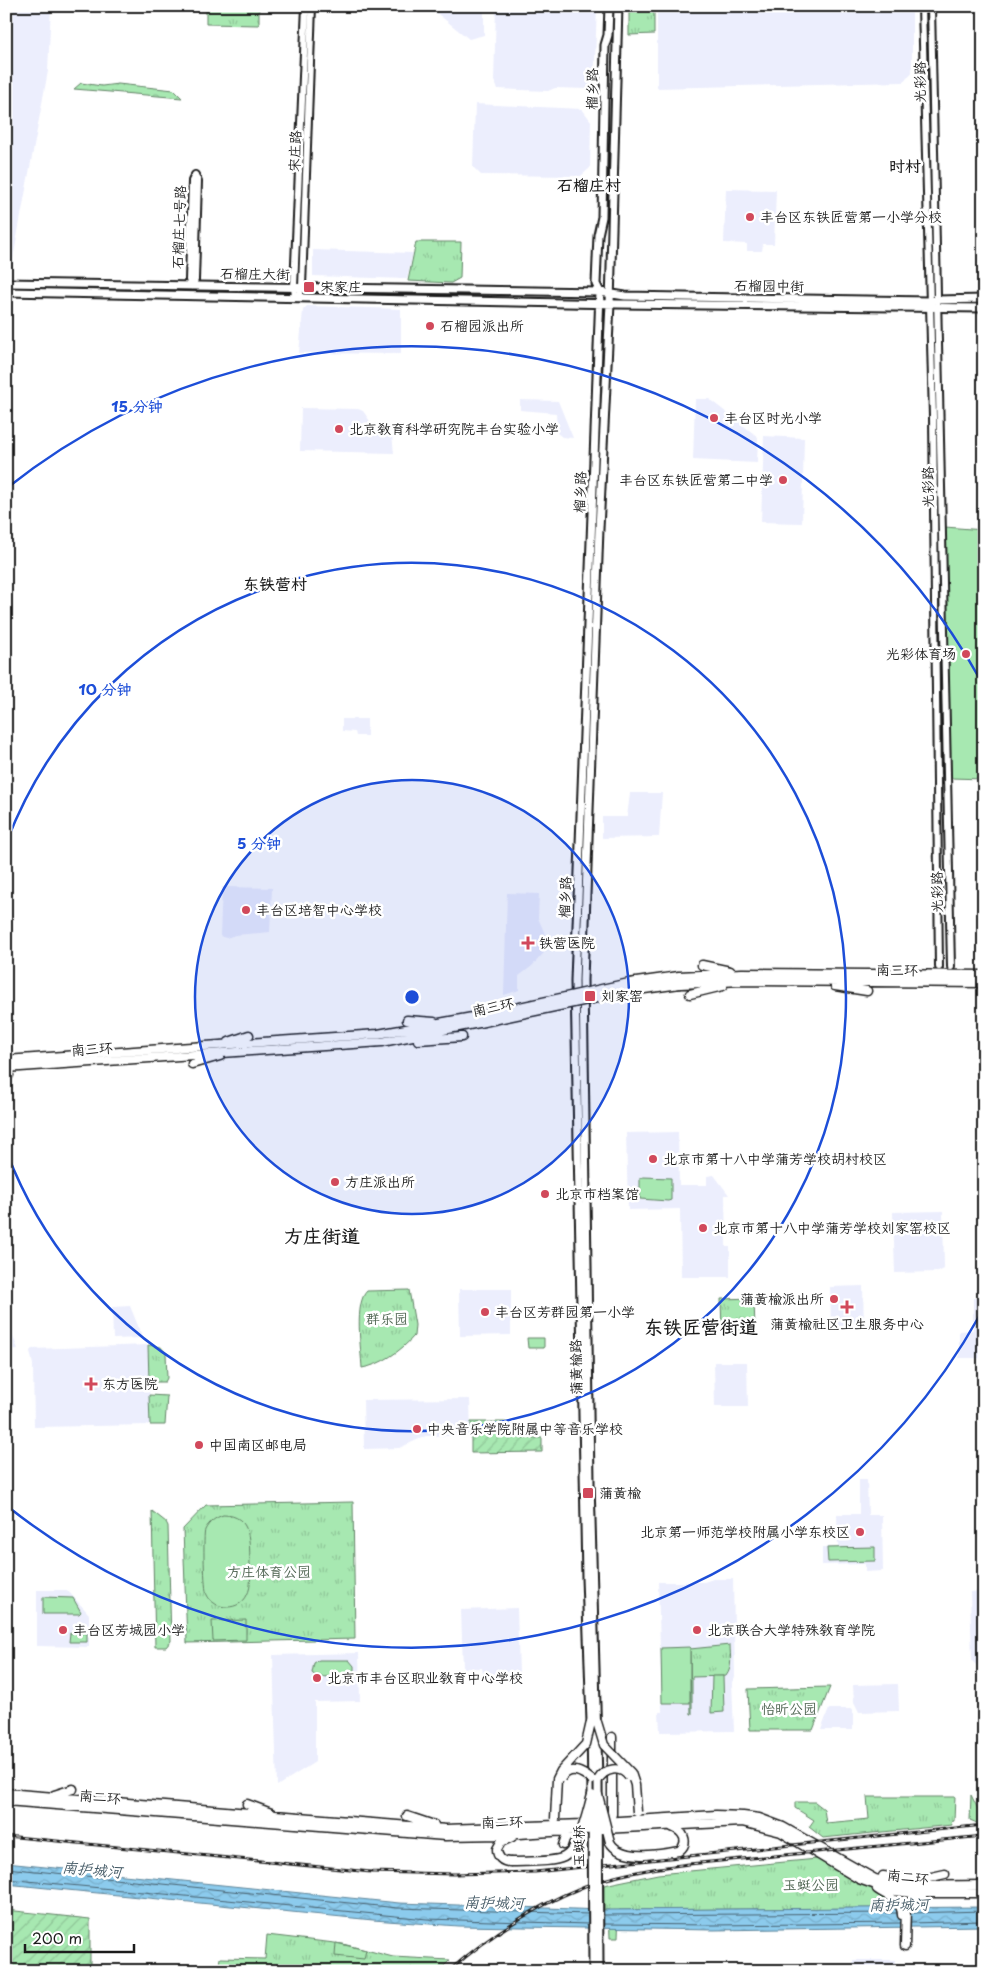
<svg xmlns="http://www.w3.org/2000/svg" width="990" height="1977" font-family="'Playpen Sans','LXGW WenKai TC',sans-serif">
<style>
.built{fill:#eceefd}
.grass{fill:url(#grass-tufts);stroke:#628266}
.forest{fill:url(#forest-crowns);stroke:#628266}
.garden{fill:url(#garden-furrows);stroke:#628266}
.pitch{fill:#a7e8b1;stroke:#628266}
.water{fill:url(#water-waves);stroke:#5f8599}
.lines{fill:none;stroke-linecap:round;stroke-linejoin:round}
.shore{stroke:#496270;stroke-width:1}
.secondary-casing{stroke:#1c1c1c;stroke-width:10}
.primary-casing{stroke:#1c1c1c;stroke-width:11}
.trunk-casing{stroke:#1c1c1c;stroke-width:11}
.secondary{stroke:#fff;stroke-width:6}
.primary{stroke:#fff;stroke-width:7}
.trunk{stroke:#fff;stroke-width:8}
.rail-casing{stroke:#1c1c1c;stroke-width:3}
.rail{stroke:#fff;stroke-width:1;stroke-dasharray:4;stroke-linecap:butt}
.primary-bridge-casing{stroke:#1c1c1c;stroke-width:11;stroke-linecap:butt}
.trunk-bridge-casing{stroke:#1c1c1c;stroke-width:11;stroke-linecap:butt}
.primary-bridge{stroke:#fff;stroke-width:7}
.trunk-bridge{stroke:#fff;stroke-width:8}
.ring{fill:none;stroke:#1d4ed8;stroke-width:2.5}
.poi-dot{fill:#d1495b;stroke:#fff;stroke-width:2}
.labels{text-anchor:middle;stroke-width:5;stroke-linejoin:round;paint-order:stroke}
.street-label{font-size:14px;fill:#1c1c1c;stroke:#fff}
.poi-label{font-size:14px;fill:#1c1c1c;stroke:#fff;text-anchor:start}
.park-label{font-size:14px;fill:#4d6350;stroke:#fff}
.water-label{font-size:15px;font-style:italic;fill:#435965;stroke:#fff}
.quarter-label{font-size:16px;font-weight:bold;fill:#1c1c1c;stroke:#fff}
.district-label{font-size:19px;font-weight:bold;fill:#1c1c1c;stroke:#fff}
.centre{fill:#1d4ed8;stroke:#fff;stroke-width:2.5}
.ring-label{font-size:15px;text-anchor:middle;font-weight:bold;fill:#1d4ed8;stroke:#fff;stroke-width:5;stroke-linejoin:round;paint-order:stroke}
</style>
<defs>
<pattern id="grass-tufts" width="24" height="20" patternUnits="userSpaceOnUse" patternTransform="scale(1.25)"><rect width="24" height="20" fill="#a7e8b1"/><path d="M3 7l-1-3M5 7V3M7 7l1-3M15 17l-1-3M17 17v-4M19 17l1-3" fill="none" stroke="#8fc698"/></pattern>
<pattern id="forest-crowns" width="20" height="18" patternUnits="userSpaceOnUse" patternTransform="scale(1.25)"><rect width="20" height="18" fill="#a7e8b1"/><path d="M2 6a3 3 0 1 1 6 0M12 15a3 3 0 1 1 6 0" fill="none" stroke="#8fc698"/></pattern>
<pattern id="garden-furrows" width="10" height="10" patternUnits="userSpaceOnUse" patternTransform="scale(1.25)"><rect width="10" height="10" fill="#a7e8b1"/><path d="M-1 1l2-2M0 10L10 0M9 11l2-2" fill="none" stroke="#8fc698"/></pattern>
<pattern id="water-waves" width="16" height="10" patternUnits="userSpaceOnUse" patternTransform="scale(1.25)"><rect width="16" height="10" fill="#8ccbed"/><path d="M0 5q4-4 8 0t8 0" fill="none" stroke="#78aecb"/></pattern>
</defs>
<rect width="100%" height="100%" fill="#fff"/>
<filter id="ink" filterUnits="userSpaceOnUse"><feTurbulence type="fractalNoise" baseFrequency=".02" numOctaves="2"/><feDisplacementMap in="SourceGraphic" scale="10" xChannelSelector="R" yChannelSelector="G"/><feConvolveMatrix kernelMatrix="1 2 1 2 8 2 1 2 1" color-interpolation-filters="sRGB"/></filter>
<g filter="url(#ink)">
<path class="built" d="M6,6h45l-3,65 -38,204h-4z
M360,6h49l9,7 -58,-1z
M428,6h56v29l-15,4z
M496,6h101l-3,81 -7,2 -32,-1 -7,3 -50,-2 -4,-8z
M657,6h255v67l-9,9 -246,6z
M475,104l107,5 9,12 -1,47 -9,8 -100,-1 -8,-8z
M726,189l50,1 -2,54h-11l-1,7h-15v-7l-23,-1z
M313,250l100,3 -6,26 -94,-3z
M307,306l94,3v45l-102,-1 4,-43z
M695,399h14l49,38 -1,26 -64,-3z
M520,400l38,1 15,37 -11,-1 -5,-4 -1,-20 -36,-3z
M301,408l57,1 5,2 11,16 18,8 2,18 -94,-2z
M764,436l40,2 -2,85 -41,-1z
M342,719h25v17h-11l-1,-4 -13,-1z
M630,793h32l-3,44 -57,1v-21h25z
M222,887l50,1 -2,44 -35,3 -9,3 -6,-2z
M507,893l32,1 -1,24 7,16 5,5v7l-18,20 -13,10v14l-15,5z
M678,1132l1,53h28v-9l7,-1 15,20h-4l1,52h4v30h-49l-1,-68 -52,1 -2,-77z
M943,1211l1,58 -6,3 -43,1 -2,-61z
M863,1286l1,43h-20l-1,-2h-12l-1,-40z
M459,1289h52v46l-51,1z
M973,1298h11v60h-25v-27l14,-1z
M130,1306l13,32 -30,1 -1,-32z
M6,1320l12,29 -12,1z
M148,1345l2,80 -116,2 -1,-62 -3,-14 2,-2z
M714,1362h33l1,45h-33z
M470,1399l1,37h-45l-27,12 -35,1 -1,-49z
M859,1479h8l1,36h14l1,56 -18,1v-8l-43,1v-18h16l-1,-33h22z
M713,1579h20l2,98 -3,5 2,49 -74,1 -1,-20h3l-4,-130h46z
M37,1590h30l22,24v33l-52,-1z
M984,1591v80h-1l-11,-10 -2,-69z
M517,1608l2,66h-36l-1,-6h-19l-2,-58z
M359,1653l1,48 -45,1v60l-38,24 -4,-131z
M898,1684l1,27 -40,1 -5,-10 -1,-17z
M829,1709h24v21h-32z
M853,1960h42v8l50,-1v4h-92z"/>
<path class="grass" d="M206,6h53v19l-53,-1z
M629,6h25v28l-25,1z
M416,242h45l-1,36 -9,5 -43,-2z
M409,1290l6,35 -1,11c-13,15 -33,29 -52,32 -1,-19 -8,-65 5,-77z
M754,1298l1,32 -33,1 -1,-32z
M148,1345l13,2 5,6 1,25 -2,4h-16z
M149,1395l18,1 -2,29h-15z
M353,1502l2,137 -168,4 -4,-114 23,-24z
M152,1511l14,11 2,4 3,115 -5,6h-11z
M730,1645c0,11 3,22 -4,31l-34,1v37h-1l-1,-65z
M830,1687l-17,43h-63l-2,-41z
M971,1795l9,18 4,-1v10l-7,1 -7,-3z
M867,1797h88l-1,24 -3,1 1,3 -129,13 -14,-11 5,-7 -19,-12v-6h20l9,7 2,14 43,-4z
M817,1859l72,38 9,11 -279,2 -1,28h-8l-1,-28h-5v-25l54,-11z
M267,1935l76,9 50,13 57,3 -11,11h-221l2,-13 45,1z"/>
<path class="forest" d="M81,83l21,3 16,-2 56,6 8,8 -108,-9z"/>
<path class="garden" d="M471,1422h34l4,2 1,13 32,1v14l-71,1z
M6,1910l84,9v52h-84z"/>
<path class="pitch" d="M945,527l39,3v249l-33,-1z
M643,1177l28,1v22l-3,1 -28,-2v-21z
M527,1338h17v10h-16z
M223,1515c30,0 26,28 27,50 0,9 2,21 -3,30 -7,16 -32,16 -40,0 -3,-5 -4,-60 -2,-65 4,-8 10,-12 18,-15z
M875,1547v14l-47,1 -1,-14z
M43,1597l30,1 8,14 -2,2h-36z
M246,1620v20l-33,1 -1,-20z
M70,1633h17v9h-18z
M690,1647v56h-28l-1,-55z
M319,1660h30l5,6v5l-3,5 -34,1 -5,-4 2,-10z
M712,1676h11l1,36 -13,1z
M336,1943l30,7 -2,9 -29,-3z"/>
<path class="water" d="M6,1863l393,40 205,7 380,-3v19l-270,4 -256,-4 -85,-6 -367,-36z
M272,1967h46l-1,4h-74l2,-2z"/>
<g class="lines">
<path class="shore" d="M6,1868l392,40 190,6
M6,1879l421,40 161,5
M911,1913l73,-2
M603,1915l294,-2
M911,1923l73,-2
M603,1924l111,1 187,-2"/>
<g class="secondary-casing">
<path id="secondary" d="M922,6l11,411 6,550
M931,6l20,961
M192,286l-3,-6 3,-99 3,-6
M192,286l3,-6 3,-99 -3,-6
M295,297l-1,-10 12,-281
M299,297l3,-10 10,-281"/>
</g>
<g class="primary-casing">
<path id="primary" d="M6,283l594,9 25,4 304,5 8,-1 47,-1
M6,292l612,12 366,4
M598,1780l-8,-298 -7,-502 16,-451 11,-225 8,-298
M592,1795l-1,-73 -5,-144 -11,-597 22,-605 3,-84 -4,-8 2,-49 4,-18 3,-172 3,-10 1,-29"/>
</g>
<g class="trunk-casing">
<path id="trunk" d="M702,965l28,6
M679,976l63,-3 242,2
M680,984l62,-3 242,2
M835,986l32,5
M690,994l33,-8
M407,1020l27,2
M418,1040l44,-3
M229,1042l20,-7
M6,1060l372,-26 100,-18
M192,1064l28,-8
M6,1068l376,-26 97,-19
M6,1075h3
M6,1793l440,36 138,-5
M54,1795l19,-6
M6,1801l439,35 56,-1 83,-5
M247,1804l24,9
M407,1816l27,9
M603,1822l113,-7 27,1 16,2 24,9 92,52 30,7 79,-1
M609,1822l3,-8v-77
M603,1829l139,-7 39,10 78,47 34,12 20,2h71
M610,1842c10,19 50,13 69,9 11,-9 4,-20 -7,-24
M563,1845l2,-6 6,-8
M510,1862c-8,0 -13,-5 -13,-13l4,-7 11,-5
M883,1876l35,4 27,-6
M877,1889c11,8 25,11 25,26
M905,1946l1,-39 7,-8 9,-2"/>
</g>
<use href="#secondary" class="secondary"/>
<use href="#primary" class="primary"/>
<use href="#trunk" class="trunk"/>
<g class="rail-casing">
<path id="rail" d="M6,1836l365,36 83,2 81,-2 449,-47
M449,1971c40,-35 86,-65 136,-85 33,-12 69,-18 104,-22l295,-28"/>
</g>
<use href="#rail" class="rail"/>
<g class="primary-bridge-casing">
<path id="primary-bridge" d="M598,1780l1,191
M592,1800l1,171"/>
</g>
<g class="trunk-bridge-casing">
<path id="trunk-bridge" d="M478,1016l151,-33 50,-7
M479,1023l151,-32 50,-7
M597,1722l7,23 27,28 4,12 2,27
M561,1778c10,-13 21,-6 31,2
M598,1780c7,-12 22,-15 31,-3
M598,1795l12,47
M555,1819l2,-40 4,-8 25,-27 5,-22
M584,1824l19,-2
M584,1830l19,-1
M510,1862c15,-1 42,1 54,-5 16,-8 23,-46 28,-62"/>
</g>
<use href="#primary-bridge" class="primary-bridge"/>
<use href="#trunk-bridge" class="trunk-bridge"/>
</g>
</g>
<circle cx="412" cy="997" r="217" fill="#1d4ed8" fill-opacity=".12"/>
<g class="ring">
<circle cx="412" cy="997" r="217"/>
<path d="M7 841A434 434 0 1 1 7 1153"/>
<path d="M981 1313A651 651 0 0 1 7 1506M7 488A651 651 0 0 1 981 681"/>
</g>
<g class="poi-dot">
<circle cx="750" cy="217" r="5"/>
<rect x="303" y="281" width="12" height="12" rx="2.5"/>
<circle cx="430" cy="326" r="5"/>
<circle cx="714" cy="418" r="5"/>
<circle cx="339" cy="429" r="5"/>
<circle cx="783" cy="480" r="5"/>
<circle cx="966" cy="654" r="5"/>
<circle cx="246" cy="910" r="5"/>
<path d="M525.5 935.5h5v5h5v5h-5v5h-5v-5h-5v-5h5z"/>
<rect x="584" y="990" width="12" height="12" rx="2.5"/>
<circle cx="653" cy="1159" r="5"/>
<circle cx="335" cy="1182" r="5"/>
<circle cx="545" cy="1194" r="5"/>
<circle cx="703" cy="1228" r="5"/>
<circle cx="834" cy="1299" r="5"/>
<path d="M844.5 1299.5h5v5h5v5h-5v5h-5v-5h-5v-5h5z"/>
<circle cx="485" cy="1312" r="5"/>
<path d="M88.5 1376.5h5v5h5v5h-5v5h-5v-5h-5v-5h5z"/>
<circle cx="417" cy="1429" r="5"/>
<circle cx="199" cy="1445" r="5"/>
<rect x="582" y="1487" width="12" height="12" rx="2.5"/>
<circle cx="860" cy="1532" r="5"/>
<circle cx="63" cy="1630" r="5"/>
<circle cx="697" cy="1630" r="5"/>
<circle cx="317" cy="1678" r="5"/>
</g>
<g class="labels">
<g class="street-label">
<text transform="translate(920 82) rotate(-91)" y="5">光彩路</text>
<text transform="translate(592 89) rotate(-89)" y="5">榴乡路</text>
<text transform="translate(295 151) rotate(-88)" y="5">宋庄路</text>
<text transform="translate(179 227) rotate(-88)" y="5">石榴庄七号路</text>
<text transform="translate(255 274) rotate(1)" y="5">石榴庄大街</text>
<text transform="translate(769 286) rotate(1)" y="5">石榴园中街</text>
<text transform="translate(928 487) rotate(-91)" y="5">光彩路</text>
<text transform="translate(580 492) rotate(-88)" y="5">榴乡路</text>
<text transform="translate(937 892) rotate(-91)" y="5">光彩路</text>
<text transform="translate(565 897) rotate(-88)" y="5">榴乡路</text>
<text transform="translate(897 970) rotate(1)" y="5">南三环</text>
<text transform="translate(493 1007) rotate(-12)" y="5">南三环</text>
<text transform="translate(92 1049) rotate(-4)" y="5">南三环</text>
<text transform="translate(576 1367) rotate(-91)" y="5">蒲黄榆路</text>
<text transform="translate(100 1797) rotate(5)" y="5">南二环</text>
<text transform="translate(502 1822) rotate(-2)" y="5">南二环</text>
<text transform="translate(579 1846) rotate(-90)" y="5">玉蜓桥</text>
<text transform="translate(908 1877) rotate(7)" y="5">南二环</text>
</g>
<g class="poi-label">
<text x="760" y="222">丰台区东铁匠营第一小学分校</text>
<text x="320" y="292">宋家庄</text>
<text x="440" y="331">石榴园派出所</text>
<text x="724" y="423">丰台区时光小学</text>
<text x="349" y="434">北京教育科学研究院丰台实验小学</text>
<text x="773" y="485" text-anchor="end">丰台区东铁匠营第二中学</text>
<text x="956" y="659" text-anchor="end">光彩体育场</text>
<text x="256" y="915">丰台区培智中心学校</text>
<text x="539" y="948">铁营医院</text>
<text x="601" y="1001">刘家窑</text>
<text x="663" y="1164">北京市第十八中学蒲芳学校胡村校区</text>
<text x="345" y="1187">方庄派出所</text>
<text x="555" y="1199">北京市档案馆</text>
<text x="713" y="1233">北京市第十八中学蒲芳学校刘家窑校区</text>
<text x="824" y="1304" text-anchor="end">蒲黄榆派出所</text>
<text x="495" y="1317">丰台区芳群园第一小学</text>
<text x="847" y="1329" text-anchor="middle">蒲黄榆社区卫生服务中心</text>
<text x="102" y="1389">东方医院</text>
<text x="427" y="1434">中央音乐学院附属中等音乐学校</text>
<text x="209" y="1450">中国南区邮电局</text>
<text x="599" y="1498">蒲黄榆</text>
<text x="850" y="1537" text-anchor="end">北京第一师范学校附属小学东校区</text>
<text x="73" y="1635">丰台区芳城园小学</text>
<text x="707" y="1635">北京联合大学特殊教育学院</text>
<text x="327" y="1683">北京市丰台区职业教育中心学校</text>
</g>
<g class="park-label">
<text x="387" y="1324">群乐园</text>
<text x="269" y="1577">方庄体育公园</text>
<text x="789" y="1714">怡昕公园</text>
<text x="811" y="1890">玉蜓公园</text>
</g>
<g class="water-label">
<text transform="translate(92 1870) rotate(5)" y="5">南护城河</text>
<text transform="translate(494 1903) rotate(1)" y="5">南护城河</text>
<text transform="translate(899 1905) rotate(-1)" y="5">南护城河</text>
</g>
<g class="quarter-label">
<text x="905" y="172">时村</text>
<text x="589" y="191">石榴庄村</text>
<text x="275" y="590">东铁营村</text>
</g>
<g class="district-label">
<text x="322" y="1243">方庄街道</text>
<text x="701" y="1334">东铁匠营街道</text>
</g>
</g>
<circle cx="412" cy="997" r="8" class="centre"/>
<g class="ring-label">
<text x="137" y="412">15 分钟</text>
<text x="105" y="695">10 分钟</text>
<text x="259" y="849">5 分钟</text>
</g>
<rect width="990" height="1977" fill="none" stroke="#fff" stroke-width="25"/>
<rect x="12" y="12" width="965" height="1952" fill="none" stroke="#1c1c1c" stroke-width="2" filter="url(#ink)"/>
<path d="M25 1944v8h109v-8" fill="none" stroke="#1c1c1c" stroke-width="2.5"/>
<text x="32" y="1944" font-size="15" fill="#1c1c1c" stroke="#ffffff" stroke-width="4" paint-order="stroke">200 m</text>
</svg>
